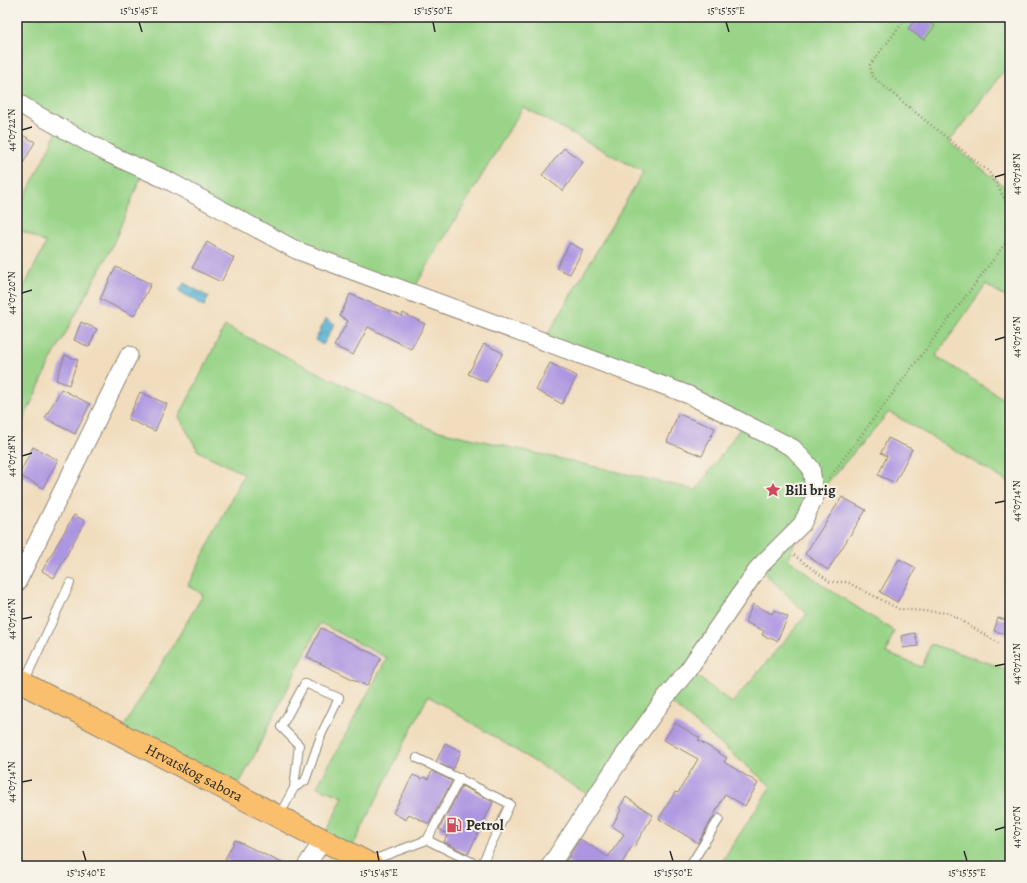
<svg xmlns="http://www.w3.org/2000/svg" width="1027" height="883" font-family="Alegreya,serif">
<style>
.green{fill:#99d488;stroke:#62805a;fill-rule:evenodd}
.water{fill:url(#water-waves);stroke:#406f80}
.building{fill:#ad96e1}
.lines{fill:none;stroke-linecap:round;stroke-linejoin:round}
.lane-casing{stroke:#8e8474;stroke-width:10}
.street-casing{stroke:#8e8474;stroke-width:19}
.primary-casing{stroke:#8e8474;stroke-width:24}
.path{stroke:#8e8474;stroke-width:2.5;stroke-dasharray:1 3;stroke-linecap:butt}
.lane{stroke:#fff;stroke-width:8}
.street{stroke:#fff;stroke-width:17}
.primary{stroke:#f9bf6d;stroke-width:22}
.ticks{fill:none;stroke:#2b2b2b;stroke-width:1.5}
.labels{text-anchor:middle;stroke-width:4;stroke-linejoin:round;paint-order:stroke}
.poi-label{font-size:15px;font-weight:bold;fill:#2b2b2b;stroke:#f7f3e8;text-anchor:start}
.street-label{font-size:15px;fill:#2b2b2b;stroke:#f7f3e8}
.neatline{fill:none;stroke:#2b2b2b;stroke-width:1.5}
.ticks-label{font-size:10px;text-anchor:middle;fill:#2b2b2b}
</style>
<defs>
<pattern id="water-waves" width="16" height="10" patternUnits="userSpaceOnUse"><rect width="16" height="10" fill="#56b3d5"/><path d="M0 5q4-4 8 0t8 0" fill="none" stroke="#4792ad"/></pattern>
</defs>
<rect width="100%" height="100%" fill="#f7f3e8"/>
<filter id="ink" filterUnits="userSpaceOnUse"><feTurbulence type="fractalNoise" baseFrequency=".025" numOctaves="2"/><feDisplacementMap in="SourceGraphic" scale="8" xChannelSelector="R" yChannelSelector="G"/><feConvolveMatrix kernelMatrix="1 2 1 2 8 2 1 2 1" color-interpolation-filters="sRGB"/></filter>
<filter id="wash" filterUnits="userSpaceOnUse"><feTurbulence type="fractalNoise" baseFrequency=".012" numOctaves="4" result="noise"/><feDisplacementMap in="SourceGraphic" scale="16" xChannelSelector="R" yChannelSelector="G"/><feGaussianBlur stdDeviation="0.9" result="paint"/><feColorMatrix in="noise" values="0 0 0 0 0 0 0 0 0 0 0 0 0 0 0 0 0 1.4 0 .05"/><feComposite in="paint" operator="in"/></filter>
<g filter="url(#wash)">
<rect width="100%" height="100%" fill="#f1ddbd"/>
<path class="green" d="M17,17h993v46l-61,79 61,49v109l-24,-16 -50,72 74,47v80l-121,-71 -74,85 -13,27 -14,35 39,29 67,43 -8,22 36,14 9,-23 79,26v196h-291l52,-80 -106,-88 -70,101 -167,-103 -79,158 -26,-14 20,-43 -26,-10 70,-129 -67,-35 -67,135 -19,35 -114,-60 83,-138 -15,-10 56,-111 -46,-23 -19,-34 46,-91 206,103 265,61 48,-67 -199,-84 98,-167 -120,-65 -113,188 -266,-125 -33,79 -61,113 -33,72v-133l29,-58 -29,-15v-15l42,-86 -42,-25zM759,568l48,46 -75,89 -43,-33z"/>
<path class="water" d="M184,283l25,14 -5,9 -25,-15z
M326,319l9,5 -12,21 -8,-5z"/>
<g id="blocks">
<path class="building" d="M917,17h5l13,9 -11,14 -16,-11z
M17,132l18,10 -18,32z
M564,148l19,14 -20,29 -21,-16z
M207,242l27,16 -13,24 -29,-14z
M570,243l13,7 -13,24 -14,-6z
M116,267l35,17 -17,32 -34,-17z
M350,294l52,22 1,-3 22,11 -14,25 -43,-22 -15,28 -19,-9 14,-25 -8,-5z
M81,322l16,7 -8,18 -15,-7z
M484,344l19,9 -17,29 -18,-8z
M65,355l13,5 -9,25 -13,-5z
M550,363l27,13 -15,28 -26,-14z
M61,389l29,15 -15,30 -30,-16z
M140,392l27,12 -12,27 -27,-12z
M678,414l37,14 -13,28 -35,-14z
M888,438l24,11 -17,34 -17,-8 9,-19 -6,-3z
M33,447l25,13 -15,28 -24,-13z
M842,497l24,13 -38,60 -23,-16z
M74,515l11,6 -31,57 -12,-7z
M899,559l17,9 -19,34 -17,-10z
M753,604l19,10 2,-4 14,7 -11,24 -15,-6 2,-4 -19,-9z
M998,618l12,3v14l-16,-4z
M321,628l60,30 -14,28 -60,-29z
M915,633l3,13 -15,2 -2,-12z
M675,723l25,15 -2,2 29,18 -3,4 34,21 -13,23 -20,-12 -13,25 -14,24 -39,-24 16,-27 3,1 20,-34 -34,-19z
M445,743l16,8 -8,19 -17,-8z
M432,771l20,10 -23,43 -20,-10 -3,6 -13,-7 20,-38 9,4 1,-2 5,2z
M462,786l31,16 -25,52 -24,-12 4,-8 -9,-5z
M626,797l27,18 -19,32 -2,-1 -11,19 1,1h-47l-9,-5 14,-22 28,18 16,-23 -12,-8 9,-16 -2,-2z
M235,840l53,26h-51l-12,-7z"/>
</g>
</g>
<g filter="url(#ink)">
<use href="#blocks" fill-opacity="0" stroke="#8e8474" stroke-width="1"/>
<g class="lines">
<g class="lane-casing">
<path id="lane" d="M24,682l46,-99
M417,758l93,46 -29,62
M279,816l15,-28 11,-7 17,-48 17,-35 -34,-15 -24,44 18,18 -5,43
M427,840l33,-62
M370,861l57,-21 53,26
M690,866l29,-47"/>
</g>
<g class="street-casing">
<path id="street" d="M17,102l19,12 71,39 64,29 125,68 393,145 104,53 18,20 4,29 -13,27 -43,43 -71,103 -23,28 -51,71 -64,97
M17,583l112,-228
M306,866l17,-26"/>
</g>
<g class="primary-casing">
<g id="primary">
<path id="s1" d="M17,678l13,9 343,179"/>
</g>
</g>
<path class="path" d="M907,17l-37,48 2,11 27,23 90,73 21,36
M1006,244l4,-5
M829,478l176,-234 5,-20
M794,555l36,27h17l52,27 50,4 51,31"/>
<use href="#lane" class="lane"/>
<use href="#street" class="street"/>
<use href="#primary" class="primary"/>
</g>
</g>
<path class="ticks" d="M139,22l3,10M433,22l2,10M726,22l3,10M22,130l10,-3M995,177l10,-3M22,293l10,-3M995,340l10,-3M22,456l10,-3M995,503l10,-2M22,619l10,-2M995,666l10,-2M22,782l10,-2M995,830l10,-3M83,851l3,10M377,851l2,10M670,851l3,10M964,851l3,10"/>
<defs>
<g id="sight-bare" transform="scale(1.2)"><path d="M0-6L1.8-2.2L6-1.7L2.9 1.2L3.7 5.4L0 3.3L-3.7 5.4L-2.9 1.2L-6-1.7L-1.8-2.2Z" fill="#d1495b" stroke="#f7f3e8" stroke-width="2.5" paint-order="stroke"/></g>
<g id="fuel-bare" transform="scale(1.2)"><path d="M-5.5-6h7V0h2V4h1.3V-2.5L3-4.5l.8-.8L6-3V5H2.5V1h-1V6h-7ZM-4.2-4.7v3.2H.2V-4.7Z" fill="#d1495b" stroke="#f7f3e8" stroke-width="2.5" paint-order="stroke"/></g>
</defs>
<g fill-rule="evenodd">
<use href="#sight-bare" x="773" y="490"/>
<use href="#fuel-bare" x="454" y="825"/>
</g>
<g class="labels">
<g class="poi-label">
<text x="785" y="495">Bili brig</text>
<text x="466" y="830">Petrol</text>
</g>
<g class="street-label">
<text dy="5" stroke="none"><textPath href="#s1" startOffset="201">Hrvatskog sabora</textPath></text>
</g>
</g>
<rect width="1027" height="883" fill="none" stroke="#f7f3e8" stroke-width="44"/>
<rect x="22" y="22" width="983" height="839" class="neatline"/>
<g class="ticks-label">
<text x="139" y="14">15°15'45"E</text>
<text x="433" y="14">15°15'50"E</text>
<text x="726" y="14">15°15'55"E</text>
<text transform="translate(11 130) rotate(-90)" y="4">44°07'22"N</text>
<text transform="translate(1016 174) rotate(-90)" y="4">44°07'18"N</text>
<text transform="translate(11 293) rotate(-90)" y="4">44°07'20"N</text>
<text transform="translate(1016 337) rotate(-90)" y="4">44°07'16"N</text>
<text transform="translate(11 456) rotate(-90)" y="4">44°07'18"N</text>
<text transform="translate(1016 501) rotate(-90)" y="4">44°07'14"N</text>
<text transform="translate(11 619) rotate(-90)" y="4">44°07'16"N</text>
<text transform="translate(1016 664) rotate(-90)" y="4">44°07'12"N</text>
<text transform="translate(11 782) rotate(-90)" y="4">44°07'14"N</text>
<text transform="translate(1016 827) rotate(-90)" y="4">44°07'10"N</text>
<text x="86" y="876">15°15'40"E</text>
<text x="379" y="876">15°15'45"E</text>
<text x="673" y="876">15°15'50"E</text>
<text x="967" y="876">15°15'55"E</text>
</g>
</svg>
